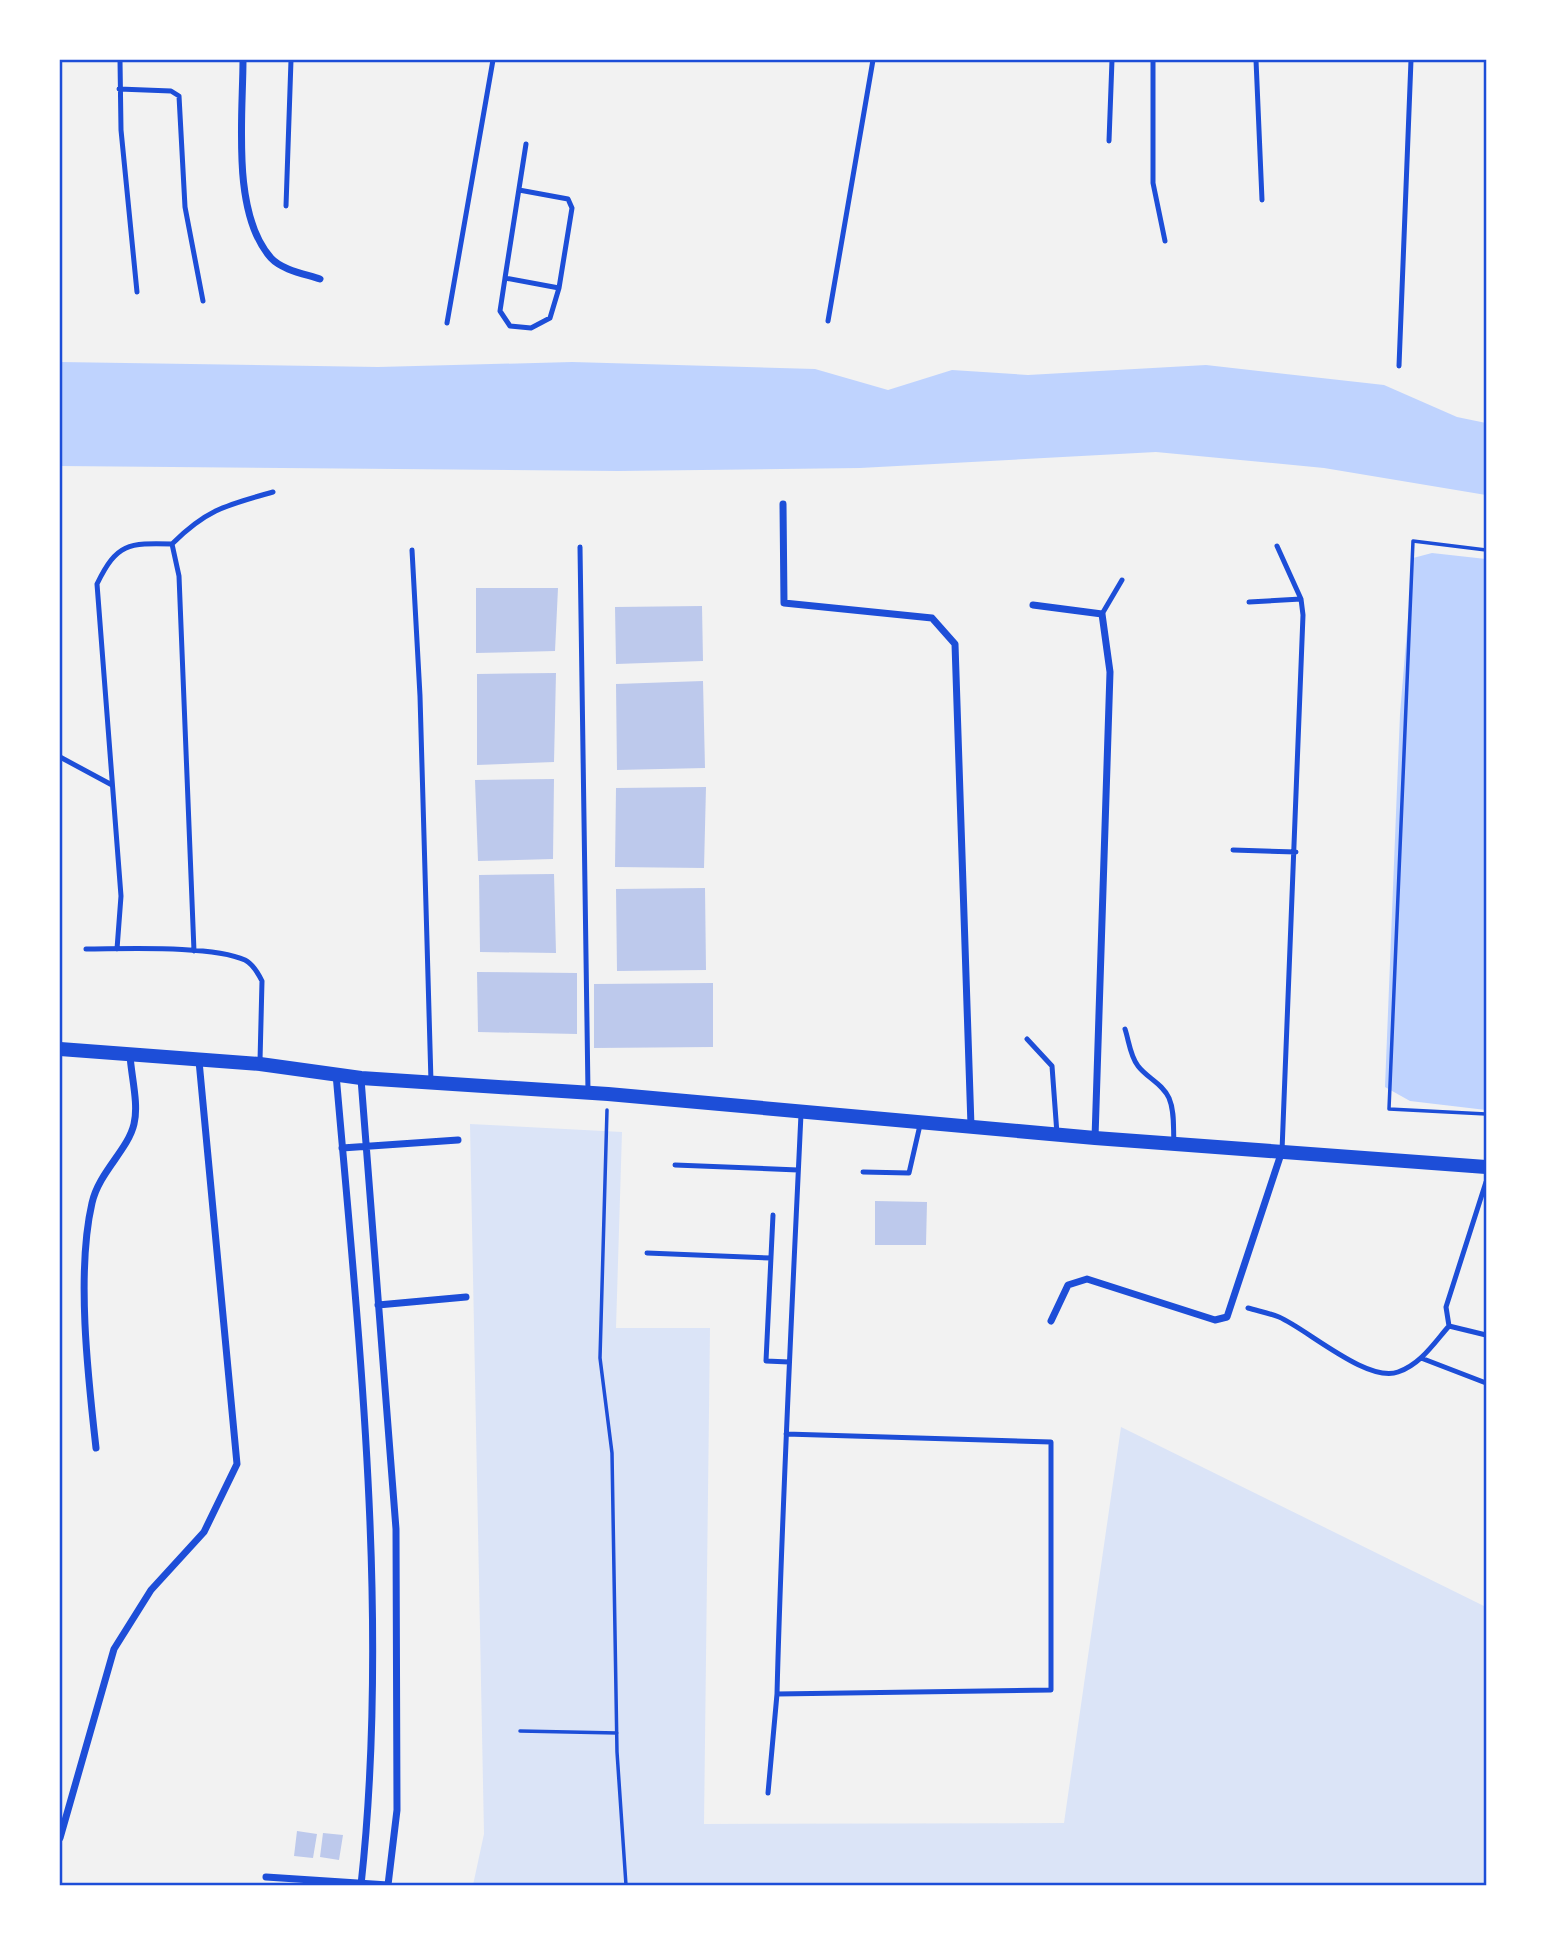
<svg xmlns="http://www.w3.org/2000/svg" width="1546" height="1945" font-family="'PT Sans',sans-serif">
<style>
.green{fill:#dbe4f7}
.water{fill:#bfd3fe}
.building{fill:#bdc9ec}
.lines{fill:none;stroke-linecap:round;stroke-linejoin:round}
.path{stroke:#1d4ed8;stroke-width:3.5}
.service{stroke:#1d4ed8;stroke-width:5}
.minor{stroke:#1d4ed8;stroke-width:7}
.secondary{stroke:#1d4ed8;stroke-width:14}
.neatline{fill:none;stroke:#1d4ed8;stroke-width:2.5}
</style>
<rect width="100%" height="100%" fill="#f2f2f2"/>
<path class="green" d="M470,1124l152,8 -6,196h94l-6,496 360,-1 57,-396 365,180v278h-1013l11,-51z"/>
<path class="water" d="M60,362l318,5 194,-5 243,7 73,21 64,-20 76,5 178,-10 178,20 73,32 29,6v72l-162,-27 -168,-16 -296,16 -242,3 -558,-5z
M1432,553l54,6v551l-76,-9 -25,-14 15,-373 13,-156z"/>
<path class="building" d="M476,588h82l-3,63 -79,2z
M702,606l1,55 -87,3 -1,-57z
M556,673l-2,89 -77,3v-91z
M703,681l2,87 -88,2 -1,-86z
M554,779l-1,80 -75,2 -3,-81z
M706,787l-2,81 -89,-1 1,-79z
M554,874l2,79 -76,-1 -1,-77z
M705,888l1,82 -89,1 -1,-82z
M477,972l100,1v61l-99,-2z
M713,983v64l-119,1v-64z
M875,1201l52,1 -1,43h-51z
M297,1831l20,3 -4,24 -19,-2z
M323,1833l20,2 -4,25 -19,-3z"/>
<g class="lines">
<path class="path" d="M1486,550l-73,-9 -24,568 97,5
M607,1110l-7,248 12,95 5,299 9,133
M520,1731l97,2"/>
<path class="service" d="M120,60l1,70 16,162
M1153,60v123l12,58
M1256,60l6,140
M119,89l52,2 8,5 6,111 18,94
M1109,141l3,-81
M526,144l-21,134 54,10
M286,206l5,-146
M505,278l-5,33 10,15 21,2 19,-10 9,-30 13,-80 -4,-9 -49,-9
M828,321l45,-261
M447,323l46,-263
M1399,366l12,-306
M172,544c35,-35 55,-39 101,-52
M1277,546l24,53 2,16 -21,536
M580,547l8,545
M412,550l8,146 11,386
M1249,602l52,-3
M1102,614l20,-34
M60,757l52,28
M1233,850l63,2
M86,949c39,0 126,-4 159,11 8,4 13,13 17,21l-2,80
M117,949l4,-53 -24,-312c20,-41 31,-41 75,-40l7,32 15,375
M1125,1029c4,12 5,27 13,37 9,12 24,17 31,32 6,14 4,30 5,45
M1027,1039l25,27 5,68
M675,1165l123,5
M863,1172l46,1 11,-48
M773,1215l-7,146 23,1
M647,1253l124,5
M1248,1308c10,3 21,5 31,9 28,12 88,66 119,55 23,-8 36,-29 51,-46l-3,-19 40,-125
M1449,1326l37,9
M1421,1358l65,25
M786,1434l265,8v248l-274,4c5,-193 15,-386 24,-580
M768,1793l9,-99"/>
<path class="minor" d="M243,60c0,56 -12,153 28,198 11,12 34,16 49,21
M783,504l1,99 148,15 23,26 16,482
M1033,605l69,9 8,58 -15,466
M336,1074c23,266 54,546 25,811
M361,1079l35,450 1,281 -9,75
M342,1148l116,-8
M378,1305l88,-8
M1051,1321l17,-36 19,-6 128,41 12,-3 55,-166
M96,1448c-8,-71 -20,-176 -4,-245 7,-31 36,-53 42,-79 5,-20 -3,-49 -4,-69
M60,1838l54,-189 37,-59 53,-58 33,-68 -38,-403
M266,1877l122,8"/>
<path class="secondary" d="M60,1049l200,15 101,14 247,16 487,44 391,29"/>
</g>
<rect width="1546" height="1945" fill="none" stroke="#ffffff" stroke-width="122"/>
<rect x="61" y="61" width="1424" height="1823" class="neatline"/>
</svg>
